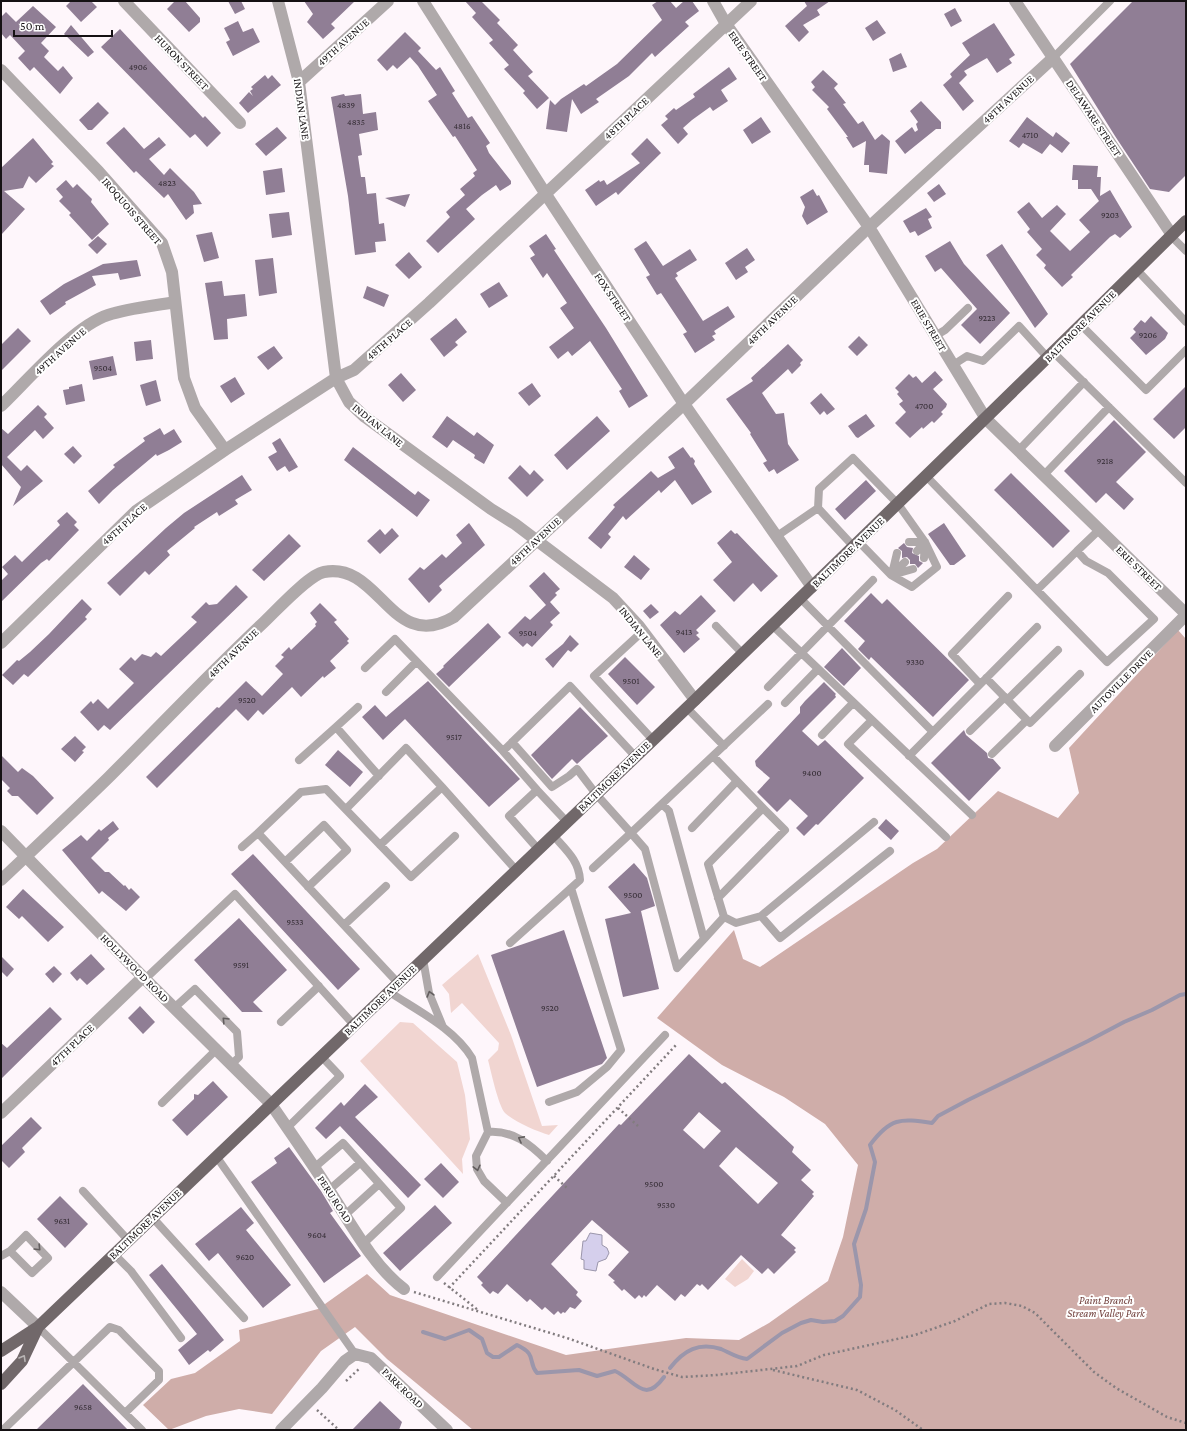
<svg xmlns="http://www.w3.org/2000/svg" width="1187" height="1431" font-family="'Crimson Pro',serif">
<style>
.green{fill:#f1d5d1}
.forest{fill:#cfada9}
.water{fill:#d5cfec;stroke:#9b96ab}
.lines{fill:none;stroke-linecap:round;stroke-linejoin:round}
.stream{stroke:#9b96ab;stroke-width:4}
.building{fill:#907e95;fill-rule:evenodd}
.path{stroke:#827c7f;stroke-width:2.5;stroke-dasharray:2 3;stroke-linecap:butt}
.service{stroke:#afa9aa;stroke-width:8}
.minor{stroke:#afa9aa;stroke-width:12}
.primary{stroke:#71686a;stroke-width:12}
.oneway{stroke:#625d5e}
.oneway2{stroke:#b8b4b4}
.labels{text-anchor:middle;stroke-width:4;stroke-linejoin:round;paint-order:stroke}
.number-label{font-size:9px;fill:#342c34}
.street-label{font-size:11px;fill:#151113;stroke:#fff}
.park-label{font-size:11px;font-style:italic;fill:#703e3a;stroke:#fff}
</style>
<rect width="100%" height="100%" fill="#fef6fb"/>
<path class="green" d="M478,954l33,81 31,91 16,-1 -9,10c-13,-4 -34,-13 -44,-22 -7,-8 -14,-42 -17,-53l10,-10 1,-7 -37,-40 -11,10 -2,-19 -7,-9z
M400,1022l13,1 44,39 8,33 5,44 -8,20 1,15 -103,-113z
M742,1259l12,12 -6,8 -13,8 -10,-8z"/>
<path class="forest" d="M1178,630l8,9v791h-713l-86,-71 -32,-32 -34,24 -49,63 -33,-5 -33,7 -37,14 -26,-25 28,-26 24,-6 45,-32 -1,-11 79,-21 49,-35 23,21 176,60 120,-17 53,2 30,-17 59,-42 15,-44 15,-72 -33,-41 -41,-27 -62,-32 -65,-47 77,-88 9,29 17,8 153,-104 24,-14 61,-58 60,27 21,-25 -10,-45z"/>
<path class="water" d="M590,1233l12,2v10l5,3 2,5 -3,6 -8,3 -2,9 -12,-2v-9l-3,-1 2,-18h3z"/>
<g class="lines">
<path class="stream" d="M423,1332l22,7 24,-9 13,9 5,14 6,4h6l18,-12c21,10 10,16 20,28l42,-3 18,6 18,-5c20,9 29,34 49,6
M670,1368c14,-18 29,-26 51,-19 9,4 16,9 26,10l35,-26 19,-10 10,-3 12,2 12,-1 8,-5 17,-19 1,-12 -7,-41 12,-35 9,-47 -5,-17c20,-27 30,-27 62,-22l6,-7 30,-16 120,-59 36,-19 28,-12 28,-15 6,-1"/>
</g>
<path class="building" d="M71,1h20l6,6 -16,15 -15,-16z
M175,1h10l15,17v4l-11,10 -22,-23z
M228,1h13l4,8 -10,5z
M304,1h51l-24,23 4,4 -12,11 -16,-17 6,-8z
M465,1h16l19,19 -3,3 21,22 -5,5 20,22 -5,4 21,22 -12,11 -14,-16 2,-2 -21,-22 5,-4 -20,-22 4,-3 -21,-23 4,-4z
M658,1h12l6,7 8,-7h8l7,10 -14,11 4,4 -34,31 -3,-4 -23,23 -33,23 3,3 -18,12 -9,-15 -5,33 -21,-3 4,-29 5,5 6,-6 23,-15 2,2 31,-22 45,-44 -10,-15z
M804,1h26l-13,9 3,5 -17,10 6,7 -10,10 -14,-16 22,-20z
M1133,1h53v174l-17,17 -19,-3 -35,-53 -45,-72z
M33,6l23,21 -15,16 8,8 -5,6 14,14 5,-5 10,12 -13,16 -26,-27 -4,4 -12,-13 7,-7 -15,-16 -4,4 -5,-6v-16l5,-5 10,10z
M955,8l7,13 -11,6 -7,-13z
M877,20l9,13 -13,8 -8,-13z
M238,21l5,11 10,-4 7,14 -27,14 -7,-14 4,-2 -6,-12z
M994,23l21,32 -6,4 3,4 -15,10 -10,-15 -23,13 3,4 -8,8 15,18 -11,10 -20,-26 9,-8 -2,-3 20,-19 -8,-12z
M71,25l23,27 -6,5 -24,-23z
M120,29l83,89 2,-2 16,17 -14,14 -12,-13 -5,4 -89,-91z
M405,32l16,16 -3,3 18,19 4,-3 15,24 -3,2 16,25 4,-2 18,27 -4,3 3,7 22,28v3l-11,7 -4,-6 -14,10 -16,14 9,10 -37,34 -12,-12 24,-24 -4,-5 19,-17 -5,-6 15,-13 -2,-3 4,-3 -22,-34 -2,1 -25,-36 9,-6 -19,-29 -8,-9 -13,12 -4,-4 -6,6 -10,-11z
M901,53l6,14 -14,5 -4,-13z
M729,67l8,12 -16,11 7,11 -15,10 -3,-4 -18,13 -9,8 5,6 -10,10 -17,-19 7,-6 -3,-3 9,-8 2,2 19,-13 -2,-3z
M823,70l15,14 -4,4 12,15 -3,1 15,20 5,-3 12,19 7,-6 8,7 -3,33 -18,-2v-7h-5l2,-24 -13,7 -7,-11h2l-21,-28 2,-2 -17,-17 3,-3 -4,-5z
M265,75l3,4 4,-4 9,10 -33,28 -9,-10 10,-11 4,4 -3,-5 3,-2 -2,-2z
M344,94l1,2 16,-2 2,20 13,-2 2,18 -19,4 3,21 -4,1 3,21h4l2,17 9,-1 3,31 5,-1 2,18 -11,1 1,10 -21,3 -7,-59 -17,-99z
M921,101l20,21v7h-5l-31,25 -10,-13 17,-14 3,5 3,-2 -2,-6 2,-2 -8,-11z
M98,102l11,11 -17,17h-4l-9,-10z
M761,117l10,15 -19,12 -9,-14z
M1027,117l26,20 3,-5 14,11 -8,10 -12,-9 -8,10 -19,-11 -4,5 -10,-7z
M124,127l20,22 15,-12 7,8 -17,14 15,16 6,-7 24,24 8,12 -9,1 1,8 -8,7 -18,-26 -4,4 -28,-27 -2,2 -28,-30z
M277,127l10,11 -21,18 -11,-12z
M33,138l20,24 -2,2 3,2 -18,17 -7,-7 -6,12 -19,3 21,18 -24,26v-67z
M647,138l14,15 -43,42 -2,-3 -20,14 -11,-16 14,-10 1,2 4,-2 3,5 33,-22 -9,-9z
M1073,165l25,1 -1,11h4l-1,19 10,-6 22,37 -12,11 -5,-4 -5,3 -39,38 2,2 -11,10 -18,-19 2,-3 -10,-10 6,-6 -15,-17 3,-3 -13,-17 12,-10 13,16 15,-13 9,9 -16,17 20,20 20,-19 -11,-12 20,-19 -8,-12h-13v-9h-6z
M282,168l3,24 -19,3 -3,-24z
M66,180l7,8 4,-4 15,15 -1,3 18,22 -17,16 -23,-25 2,-2 -12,-12 4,-4 -7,-8z
M939,184l7,10 -12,8 -7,-9z
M813,189l4,7 2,-1 9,17 -21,13 -5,-9 3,-9 -5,-10z
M410,194l-5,13 -20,-9z
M926,208l6,9 -4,2 4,9 -14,8 -3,-5 -5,2 -7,-12z
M289,212l3,23 -20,3 -3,-24z
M212,232l7,26 -15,4 -8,-27z
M546,234l10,15 -2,1 52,78 42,68 -19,12 -10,-17 3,-2 -32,-48 -18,15 -4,-5 -10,8 -9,-12 25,-19 -14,-20 7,-5 -20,-30 -4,5 -13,-20 5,-3 -6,-9z
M98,236l9,8 -10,10 -9,-9z
M646,241l17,25 27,-17 7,11 -21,13 2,3 -3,2 28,43 25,-15 7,11 -21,14 2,3 -4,2 3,4 -20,13 -12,-19 4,-2 -26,-39 -4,2 -11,-18 4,-2 -16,-26z
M950,241l14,23 46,49 -30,31 -19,-19 16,-16 -36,-41 -6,4 -10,-16z
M1002,244l46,70 -13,14 -49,-73z
M747,248l8,12 -10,7 3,5 -12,8 -11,-17z
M409,252l13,15 -13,12 -14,-14z
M273,258l4,35 -18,3 -4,-36z
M137,260l4,16 -21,4 -2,-7 -26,3 4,9 -31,17 1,2 -16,11 -10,-14 24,-17 39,-20z
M222,281l2,15 21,-2 2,22 -20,3 1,20 -14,1 -9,-57z
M499,282l9,14 -19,12 -9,-14z
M367,286l22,9 -5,12 -21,-9z
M1151,316l17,17 -3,6 -19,16 -16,-17 6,-6 -3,-3 8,-9 4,3z
M456,318l11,14 -12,10 3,3 -14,12 -14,-18z
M18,328l13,13 -30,30v-26z
M859,336l9,9 -11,11 -9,-9z
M151,340l2,19 -17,2 -2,-19z
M788,344l15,16 -3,3 1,2 -9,9 -4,-5 -26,24 14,21 8,-1 4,31 11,16 -22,14 -3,-5 -5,3 -6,-9 4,-2 -17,-27 1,-1 -25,-34 27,-18 -2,-3z
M274,346l9,12 -15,12 -11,-13z
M113,356l4,19 -24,5 -4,-19z
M935,371l8,9 -10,9 14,15 -1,3 -5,5 2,2 -9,9 -2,-2 -9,8 -1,-2 -12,11 -15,-15 11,-11 -7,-8 4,-3 -6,-7 2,-2 -4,-4 14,-14 4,4 3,-2 6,7z
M401,373l15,17 -13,12 -15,-17z
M235,377l10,17 -14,9 -11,-17z
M156,380l5,21 -15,5 -6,-21z
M532,383l9,13 -12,10 -11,-13z
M82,384l3,17 -19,4 -3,-15 6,-1v-2z
M1186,386v41l-12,12 -21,-20z
M821,393l14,16 -8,6 -3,-4 -4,4 -10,-12z
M38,405l9,9 -3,3 10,11 -11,11 -8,-9 -28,27 14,14 6,-6 16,16 -30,25 8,-19 -20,-23v-36l7,6z
M866,414l9,12 -17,12 -2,-1 -8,-11z
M447,416l27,20 3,-4 17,13 -10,19 -10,-6 1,-3 -22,-15 -6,8 -15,-11z
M597,416l13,15 -43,39 -13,-15z
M1114,420l32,32 -30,30 18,17 -10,11 -18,-17 -10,10 -32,-32z
M160,428l4,7 10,-6 8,13 -13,8 -12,6 -1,-2 -43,36 -14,14 -11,-13 27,-24 -2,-2 32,-24 -2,-3z
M280,438l18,29 -9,5 -4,-6 -8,5 -9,-14 9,-5 -5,-9z
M73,446l9,10 -8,8 -10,-10z
M353,447l62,48 3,-4 12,9 -13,17 -73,-57z
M683,447l8,11 1,-1 3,4 -1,3 18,28 -20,13 -17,-25 -14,13 -2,-3 -33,30 -3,-4 -15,18 3,3 -10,12 -13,-11 27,-31 -2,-2 38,-34 7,7 17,-10 -7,-11z
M520,465l10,10 4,-5 10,10 -17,17 -19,-19z
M1011,473l59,58 -17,17 -59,-58z
M242,475l10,15 -17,10 3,4 -19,12 -2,-4 -23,15 1,1 -28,23 3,4 -21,20 -4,-4 -25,25 -13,-13 59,-55 18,-15z
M866,480l10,11 -31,29 -10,-11z
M67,512l10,10 -3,3 5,5 -30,31 -2,-2 -6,4 -40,39v-21l7,-7 -6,-7 13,-12 7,7 38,-37 -3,-4z
M469,523l16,22 -46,41 3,4 -13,13 -21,-24 12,-12 4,3 18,-16 4,4 16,-15 -6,-8z
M944,523l22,33 -12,9h-4l-22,-31z
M392,528l7,8 -19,18 -13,-13 13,-12 5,6z
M731,530l4,4 2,-1 41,43 -17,16 -8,-9 -19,19 -21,-22 19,-18 -15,-19z
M289,534l12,12 -37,35 -12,-11z
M904,543l3,4 6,1 -1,5 7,3v5l4,2 -5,5 -3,-4h-5v-4l-3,-3 -5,1v-7l-4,-3z
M634,555l16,14 -9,11 -17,-13z
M544,572l16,17 -5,4 2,2 -7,7 10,11 -10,9 3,3 -21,22 -5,-4 -4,4 -15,-14 17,-17 5,4 16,-15 -17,-19z
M236,585l12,12 -138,133 -6,-5 -6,6 -18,-19 11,-11 2,3 5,-5 10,10 26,-26 -15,-14 12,-12 4,4 7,-7 9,3 5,-5 5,4 36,-34 -6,-5 15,-15 3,3 8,-1z
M871,593l11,11 5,-5 82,81 -36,37 -62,-60 -2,3 -11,-11 7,-8 -21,-20z
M701,595l15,16 -20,19 3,3 -3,2 4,4 -16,14 -24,-28 15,-14 5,4z
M82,599l10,10 -7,8 2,2 -59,58 -4,-3 -11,11 -11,-10 15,-15 2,1 11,-9 19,-18z
M320,603l17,17 -3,2 15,17 -2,2 2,2 -19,18 6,7 -12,10 -1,-2 -22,21 -9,-10 -29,28 -5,-5 -10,11 -12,-12 -79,79 -11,-11 71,-70 2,1 27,-27 16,15 21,-22 -8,-8 9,-9 -3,-2 8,-8 2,3 25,-24 -1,-2 2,-2 -7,-9z
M651,604l8,8 -9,7 -7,-8z
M488,623l13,14 -52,50 -13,-13 8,-7 -1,-1z
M570,635l9,9 -8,8 -3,-2 -15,18 -8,-9 18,-15z
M842,648l19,20 -17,18 -20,-19z
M625,657l30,30 -18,18 -29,-31z
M428,681l92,98 -31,28 -84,-88 -22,21 -21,-23 13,-12 11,12z
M824,682l12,12 -1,1 1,2 -34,34 16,15 7,-6 39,38 -46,47 -2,-1 -12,12 -8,-8 12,-12 -18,-17 -13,13 -20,-20 13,-14 -14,-12 -1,-5 45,-48v-6l5,-6z
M580,707l28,29 -31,28 -5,-5 -20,20 -21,-24z
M964,730l2,5 21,18 1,5 5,1 8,9 -32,33 -38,-38z
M75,736l11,11 -4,4 2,1 -9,10 -14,-13z
M338,750l25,22 -13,15 -25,-22z
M1,755l17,17 4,-4 11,8 21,22 -17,17 -19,-19h-6l-5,-5 3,-3 -9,-9z
M886,819l13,12 -8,9 -13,-12z
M113,821l6,8 -11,9 1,2 -18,18 14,14h4l15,14 1,-1 4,5 2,-2 9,9 -14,14 -24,-20 -3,3 -37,-44 19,-15 6,6 12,-12 2,2z
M253,854l107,115 -22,21 -107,-116z
M634,863l13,15 8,28 -14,5 18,78 -36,8 -18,-78 26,-6 -23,-26z
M23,889l41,38 -16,15 -26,-26 -3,3 -13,-12z
M239,918l48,52 -34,32 10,10h-21l-48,-52z
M564,930l43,128 -5,6 -65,23 -46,-132z
M91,954l14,15 -18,16 -7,-7 -3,3 -7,-8z
M1,956l13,13 -7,8 -6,-6z
M54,966l8,8 -9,9 -8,-9z
M140,1006l15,16 -12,12 -15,-16z
M50,1007l12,12 -61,60v-36l6,5z
M689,1054l33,30 3,-2 69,65 -2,5 19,18 -10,10 13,12 -2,2 2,2 -33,39 15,13 -2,2 2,2 -22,22 -6,-6 -6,6 -21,-19 -33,35 -6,-6 -2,2 -3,-2 -12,13 -4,-3 -6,7 -18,-16 -11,12 -2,-2 -2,3 -3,-3 -4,4 -11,-10 -2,2 -9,-9 2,-1 -7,-6 21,-23 -37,-32 -41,44 27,28 -2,3 6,6 -7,8 -5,-2 -5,6 -2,-1 -2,2 -3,-3 -4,4 -9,-8 -3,3 -12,-11 -3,3 -20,-18 -9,10 -5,-3 -3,3 -9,-9 2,-2 -6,-6 142,-153 2,1zM699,1112l22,19 -17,18 -21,-19zM736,1147l42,36 -20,21 -39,-38z
M213,1081l15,16 -41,39 -15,-16 22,-21v-5l4,1z
M365,1084l13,13 -23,20 66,68 -13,13 -68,-72 -14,13 -11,-11 26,-26 3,4z
M31,1117l11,11 -20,20 3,4 -16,16 -8,-8v-14z
M289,1147l32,44 12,20 -3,2 31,43 -37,27 -73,-101 26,-19 -3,-5z
M441,1163l18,19 -16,16 -19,-19z
M60,1196l28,28 -23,24 -28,-29z
M435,1205l17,18 -52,48 -17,-18z
M241,1207l13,16 -8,7 45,55 -28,23 -45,-55 -9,8 -14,-17z
M162,1264l62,76 -14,12 -2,-2 -19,15 -11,-15 19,-16 -48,-59z
M83,1384l45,46h-92z
M380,1401l22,21 -3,8h-47z"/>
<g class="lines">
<path class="path" d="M618,1108l20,18
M554,1176l13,12
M444,1283l34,27
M449,1288l227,-243
M414,1292l153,46 87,31 28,8 35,-2 80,-9 27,-11 91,-20 40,-14 34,-17 16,-1 17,3 13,7 59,59 22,16 51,29 19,6
M773,1370l84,20 38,20 28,20
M346,1381l14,-13
M317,1410l22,20"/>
<path class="service" d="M1053,58l57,-57
M1171,236l15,15
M1137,270l49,52
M1081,325l65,65 40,-40
M935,336l10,-6 23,-22
M1053,352l133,131
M953,365l14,-9 16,5 36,-35 29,32
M1018,451l66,-69
M926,476l181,186 47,-43 -46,-46 -22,-12 -9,-10 22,-21
M1043,476l66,-69
M777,536l41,-28
M859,542l32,33 14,-13
M909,542h16
M854,547l-36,-39 1,-19 34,-31 45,46 27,38 -8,9
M924,558l1,-15
M892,574l5,-21
M891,575l21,12 25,-20 -12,-25
M892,575l21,-6
M1037,590l40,-39
M800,598l133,134
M771,624l201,191
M716,626l27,28
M643,631l-49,45 59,64
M365,668l30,-29 108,112 34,39
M986,678l44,45 50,-49
M980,684l-28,-30 56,-58
M768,687l105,-107
M386,692l30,-30
M1007,700l51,-50
M785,703l33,-34
M687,708l37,38
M872,720l-24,24 98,93
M336,727l22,-20
M970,731l35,-34
M822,735l31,-32
M512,742l40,45 17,-11 8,-7 19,25 35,39 -38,35
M503,751l67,-65 65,70
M992,754l35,-34
M713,756l50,52
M909,756l128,-129
M299,760l37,-33 43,49
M662,804l7,7 35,128 20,-22 -16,-53 55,-56 22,22 -67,68
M346,809l60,-61 36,39
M692,828l45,-47
M258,833l43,-41 25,-3 85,88 44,-41
M380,845l62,-58 74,83
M242,847l16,-14 140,150
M538,849l-29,-33 28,-26 30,32
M285,862l39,-37 23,25 -39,37
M761,916l19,22 110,-87
M724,917l12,6 25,-7 113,-94
M344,925l42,-39
M704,939l-27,29 -32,-119 -14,-16 137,-129
M510,943l70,-63c-1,-20 -15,-31 -27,-45
M423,959l6,34 14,34
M145,979l90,-85 119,131
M388,991c28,19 66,37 84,67l16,74 -12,24 1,13 7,12 23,22
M174,1008l21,-19 42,43 2,25 -8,8
M281,1022l38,-36
M549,1102l28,-10 30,-25 14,-17 -50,-162
M162,1103l54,-53
M288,1127l52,-51 -19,-20
M488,1132c25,-2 42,12 59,29
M216,1156l139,198
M315,1167l28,-24 58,65 -37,35
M329,1190l31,-27
M83,1191l45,49
M345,1215l34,-31
M152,1217l92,101
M114,1254l17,17 50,67
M1,1256l9,-5 16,-16 22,23 -16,15 -22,-22
M437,1277l228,-242
M38,1327l104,103
M3,1430l107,-103 9,3 40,41v9l-34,33"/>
<path class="minor" d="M124,1l116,122
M278,1l21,81 37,296 13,24 16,15 126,92 24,15 98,74 26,28 56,74
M423,1l122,192 139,211 128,183
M713,1l13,23 143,203 117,192 200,195
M1015,1l157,234
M1,70l98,102 63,71 10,29 12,106 11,30 30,42
M299,82l89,-81
M1,406c27,-26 73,-80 107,-91 21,-7 45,-9 67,-13
M1,643l135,-132 89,-61 111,-72 18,-8 75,-67 322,-302
M1055,746l131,-131
M1,831l142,146 128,127c19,28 39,56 58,86 21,32 44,76 75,99
M1,880c36,-34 72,-68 107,-102 51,-51 101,-104 154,-154 13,-12 46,-49 62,-52 56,-11 67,82 130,45l230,-213 185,-177 184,-169
M1,1113l142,-136
M1,1292l37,35
M281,1430l41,-42 23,-27 10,-7 16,4 76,72"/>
<path class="primary" d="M1,1351l37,-24 657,-627c164,-159 329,-318 491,-479
M1,1384l21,-23 16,-34"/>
</g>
<defs><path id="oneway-chevron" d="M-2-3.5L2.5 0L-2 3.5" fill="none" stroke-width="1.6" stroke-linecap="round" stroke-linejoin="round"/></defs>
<g class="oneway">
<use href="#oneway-chevron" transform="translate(430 994) rotate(-106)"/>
<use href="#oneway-chevron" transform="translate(225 1020) rotate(-134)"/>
<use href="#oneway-chevron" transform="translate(521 1139) rotate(-152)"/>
<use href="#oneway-chevron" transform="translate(477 1168) rotate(76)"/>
<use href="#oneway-chevron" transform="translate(38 1248) rotate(46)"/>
</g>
<use class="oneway2" href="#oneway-chevron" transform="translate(23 1358) rotate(-60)"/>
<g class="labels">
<g class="number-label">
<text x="138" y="70">4906</text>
<text x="346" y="108">4839</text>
<text x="356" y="125">4835</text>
<text x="462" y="129">4816</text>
<text x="1030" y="138">4710</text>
<text x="167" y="186">4823</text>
<text x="1110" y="218">9203</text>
<text x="987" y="321">9223</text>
<text x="1148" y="338">9206</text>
<text x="103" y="371">9504</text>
<text x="924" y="409">4700</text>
<text x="1105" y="464">9218</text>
<text x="684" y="635">9413</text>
<text x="528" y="636">9504</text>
<text x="915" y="665">9330</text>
<text x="631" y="684">9501</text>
<text x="247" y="703">9520</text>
<text x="454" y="740">9517</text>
<text x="812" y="776">9400</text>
<text x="633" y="898">9500</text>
<text x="295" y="925">9533</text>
<text x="241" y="968">9591</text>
<text x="550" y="1011">9520</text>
<text x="654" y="1187">9500</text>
<text x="666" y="1208">9530</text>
<text x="62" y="1224">9631</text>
<text x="317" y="1238">9604</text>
<text x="245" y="1260">9620</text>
<text x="83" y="1410">9658</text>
</g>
<g class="street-label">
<text transform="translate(343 42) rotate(-42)" y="4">49TH AVENUE</text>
<text transform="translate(748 56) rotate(55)" y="4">ERIE STREET</text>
<text transform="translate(182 62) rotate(46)" y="4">HURON STREET</text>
<text transform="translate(1008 99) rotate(-43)" y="4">48TH AVENUE</text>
<text transform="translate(302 109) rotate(82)" y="4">INDIAN LANE</text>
<text transform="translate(626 118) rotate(-43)" y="4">48TH PLACE</text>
<text transform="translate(1094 118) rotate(56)" y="4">DELAWARE STREET</text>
<text transform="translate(132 211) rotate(49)" y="4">IROQUOIS STREET</text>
<text transform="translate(613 297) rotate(56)" y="4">FOX STREET</text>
<text transform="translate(772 320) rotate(-44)" y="4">48TH AVENUE</text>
<text transform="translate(929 325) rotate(59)" y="4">ERIE STREET</text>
<text transform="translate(1080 326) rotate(-45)" y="4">BALTIMORE AVENUE</text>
<text transform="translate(389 339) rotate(-41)" y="4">48TH PLACE</text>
<text transform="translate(60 351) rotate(-42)" y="4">49TH AVENUE</text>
<text transform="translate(378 425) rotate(39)" y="4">INDIAN LANE</text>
<text transform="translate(124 524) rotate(-42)" y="4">48TH PLACE</text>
<text transform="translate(535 541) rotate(-43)" y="4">48TH AVENUE</text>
<text transform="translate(848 552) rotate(-44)" y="4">BALTIMORE AVENUE</text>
<text transform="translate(1139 568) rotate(44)" y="4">ERIE STREET</text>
<text transform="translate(641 632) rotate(51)" y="4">INDIAN LANE</text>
<text transform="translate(233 653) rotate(-44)" y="4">48TH AVENUE</text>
<text transform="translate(1121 681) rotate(-45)" y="4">AUTOVILLE DRIVE</text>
<text transform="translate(614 776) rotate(-44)" y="4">BALTIMORE AVENUE</text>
<text transform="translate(135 968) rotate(45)" y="4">HOLLYWOOD ROAD</text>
<text transform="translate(380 1000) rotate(-44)" y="4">BALTIMORE AVENUE</text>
<text transform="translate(72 1045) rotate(-44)" y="4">47TH PLACE</text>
<text transform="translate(335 1199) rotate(57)" y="4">PERU ROAD</text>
<text transform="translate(145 1224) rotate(-44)" y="4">BALTIMORE AVENUE</text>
<text transform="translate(403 1388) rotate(44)" y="4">PARK ROAD</text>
</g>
<g class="park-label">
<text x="1106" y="1304">Paint Branch<tspan x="1106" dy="13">Stream Valley Park</tspan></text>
</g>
</g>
<rect width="1187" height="1431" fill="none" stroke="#151113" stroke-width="4"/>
<path d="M14 30v6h98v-6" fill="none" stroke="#151113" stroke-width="2"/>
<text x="20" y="30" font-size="12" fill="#151113" stroke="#ffffff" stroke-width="3" paint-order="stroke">50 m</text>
</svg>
